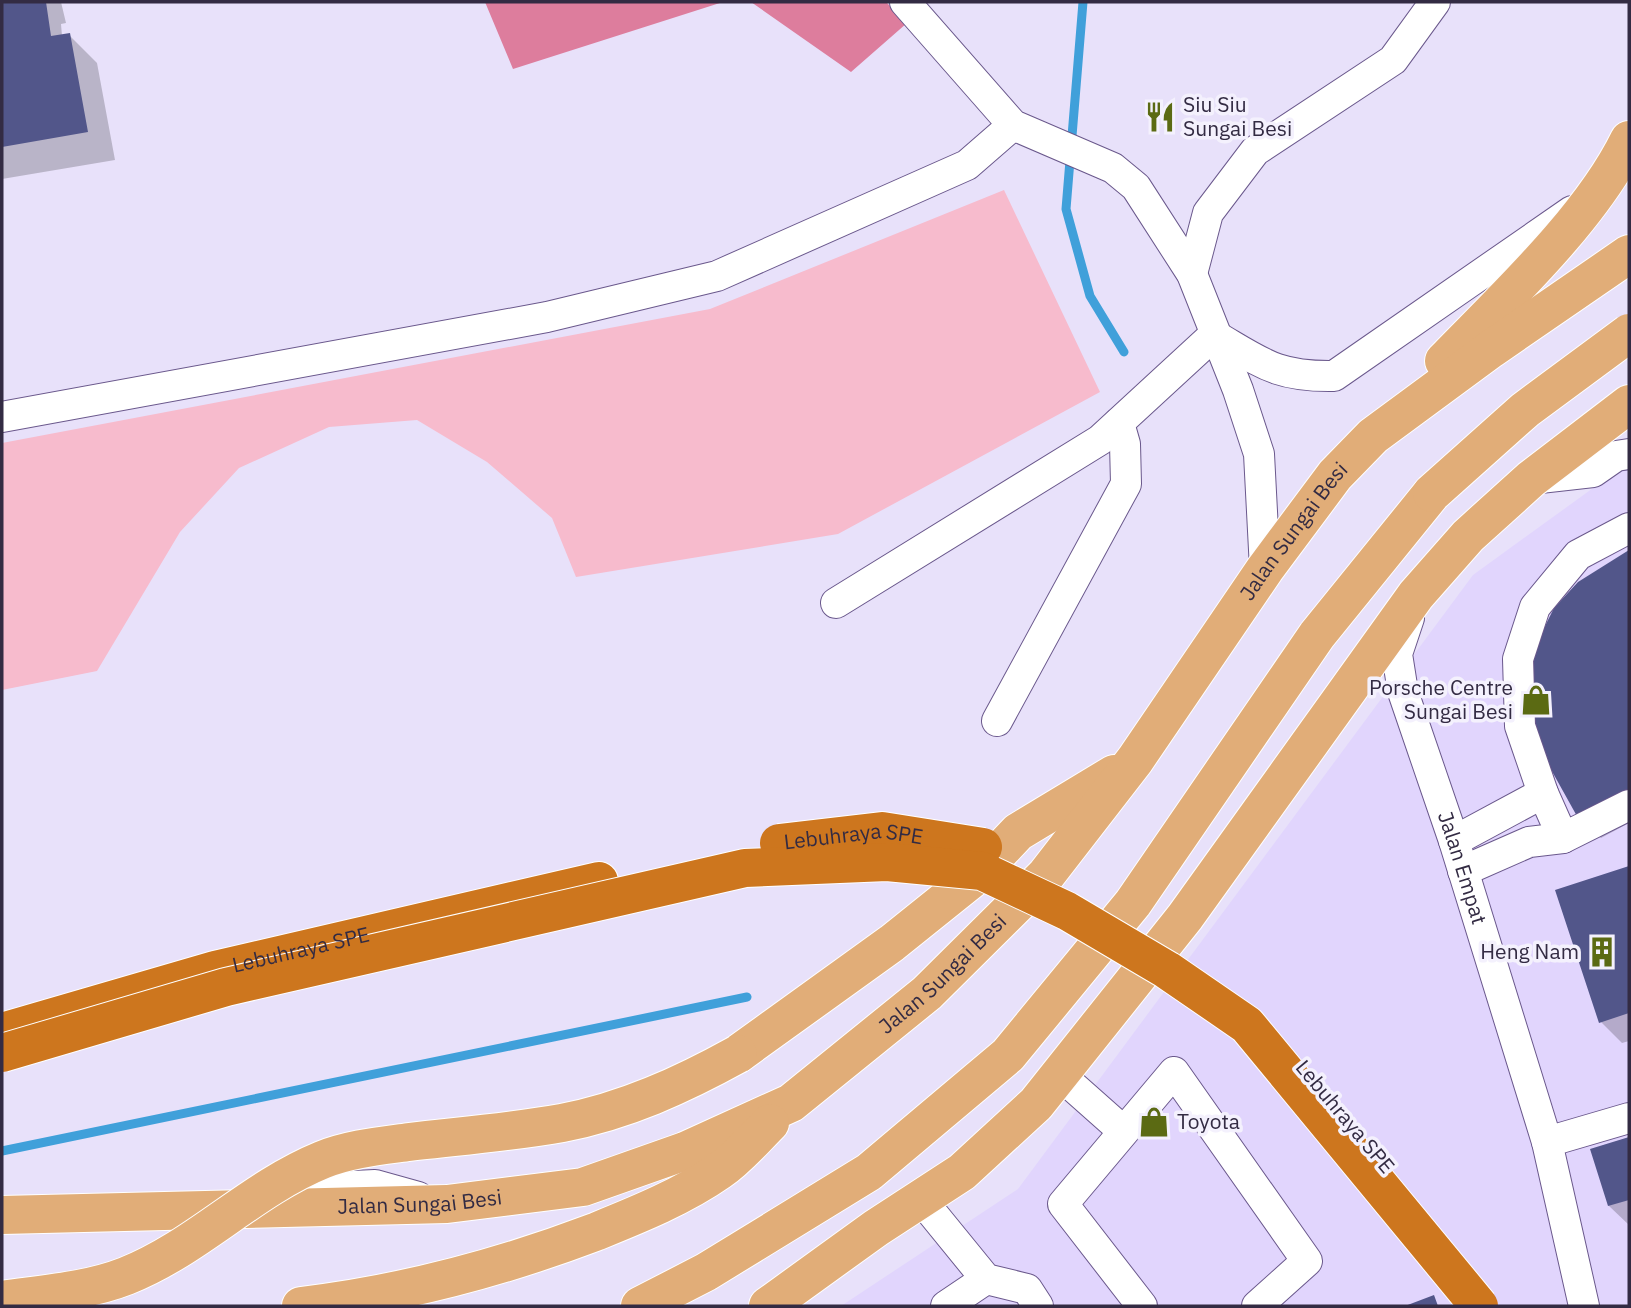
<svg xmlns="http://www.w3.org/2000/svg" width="1631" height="1308" font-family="'IBM Plex Sans',sans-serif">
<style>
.built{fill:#e1d5fd}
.green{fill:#f7bbcd}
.forest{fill:#dd7d9d}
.shadow{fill:#0003}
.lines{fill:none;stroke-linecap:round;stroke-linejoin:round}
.stream{stroke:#40a0da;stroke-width:9}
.building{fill:#52568a}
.minor-casing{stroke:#6a588c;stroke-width:32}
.major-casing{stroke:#fff;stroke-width:40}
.highway-casing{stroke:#fff;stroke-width:40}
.minor{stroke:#fff;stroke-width:30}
.major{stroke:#e1ad78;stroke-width:38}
.highway{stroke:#cd761e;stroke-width:38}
.major-bridge-casing{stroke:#fff;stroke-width:40;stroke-linecap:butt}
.highway-bridge-casing{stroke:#fff;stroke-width:40;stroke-linecap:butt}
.major-bridge{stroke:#e1ad78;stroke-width:38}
.highway-bridge{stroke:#cd761e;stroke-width:38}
.labels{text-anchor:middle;stroke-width:7;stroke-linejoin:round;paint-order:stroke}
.poi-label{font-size:21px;fill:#332b43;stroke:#f4f1fd;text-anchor:start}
.street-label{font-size:21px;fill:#332b43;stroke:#f4f1fd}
</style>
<rect width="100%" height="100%" fill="#e8e1fa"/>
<path class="built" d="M1629,462v844h-788l177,-117 455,-614z"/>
<path class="green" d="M1004,190l96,202 -262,142 -262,43 -24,-59 -65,-56 -70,-42 -88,7 -90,41 -59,64 -83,139 -95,19v-247l708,-134z"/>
<path class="forest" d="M485,2h238l-210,67z
M751,2h135l21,21 -56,49z"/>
<path class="shadow" d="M2,2h59l5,21 -5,1 1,12 7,-1 28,28 18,97 -113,19z
M1629,552v271l-28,15 -21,-21v-234z
M1629,867v174l-7,2 -21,-21 -44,-131z
M1629,1139v86l-20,-19 -16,-56z"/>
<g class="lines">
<path class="stream" d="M1083,2l-17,207 24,87 34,56
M2,1151l745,-154"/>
</g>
<path class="building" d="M2,2h44l5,34 19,-3 18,99 -86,15z
M1629,550v241l-51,27 -44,-79 -7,-47 8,-46 19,-38 24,-26z
M1629,866v147l-30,10 -44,-133z
M1629,1137v63l-21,6 -18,-57z
M1434,1295l4,11h-33z"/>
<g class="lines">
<g class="minor-casing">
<g id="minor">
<path d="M905,2l108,123 100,43 23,19 56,87 46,116 21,64 6,115"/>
<path d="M1192,274l16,-61 47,-62 138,-91 42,-58"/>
<path d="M1214,335c48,28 62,42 120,41l238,-165"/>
<path d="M2,417l545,-100 170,-41 250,-111 46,-40"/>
<path d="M1531,479l62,-7 23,-16 13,-2"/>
<path d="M1629,528l-51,27 -43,52 -17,52 2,67 23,67 20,45 66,-33"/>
<path d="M836,603l264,-163 114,-105"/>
<path id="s1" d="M1409,618l-12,36 6,38 51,149 93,301 37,164"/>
<path d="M997,721l129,-237 -1,-40 -6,-21"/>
<path d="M1454,841l89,-48"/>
<path d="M1463,871l66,-29 34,-4"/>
<path d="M1060,1075l62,55"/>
<path d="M1547,1142l82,-24"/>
<path d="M273,1190l102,-5 43,12"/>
<path d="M920,1198l66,81 41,10 11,17"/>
<path d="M946,1306l40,-27"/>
<path d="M1142,1306l-79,-102 111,-132 133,189 -50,45"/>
</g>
</g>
<g class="major-casing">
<g id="major">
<path d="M1444,361c61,-63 147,-143 185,-221"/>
<path d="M738,1054l154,-111 86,-69 40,-42 96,-58"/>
<path id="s2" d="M2,1215l445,-11 136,-17 102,-36 106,-48 136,-110 119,-118 89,-115 130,-191 70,-94 38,-39 118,-87 138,-95"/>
<path d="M301,1306c101,-12 199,-38 294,-74 42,-17 87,-35 124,-61 19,-13 35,-32 51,-48"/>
<path d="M640,1306l66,-34 163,-100 139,-117 125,-152 184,-268 115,-142"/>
<path d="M768,1306l108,-78 86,-56 74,-68 149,-187 231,-322 52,-59 63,-57 98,-75"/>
</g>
</g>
<g class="highway-casing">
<g id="highway">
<path id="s3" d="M2,1032l213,-62 384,-89"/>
</g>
</g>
<use href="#minor" class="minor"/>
<use href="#major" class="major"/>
<use href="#highway" class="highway"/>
<g class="major-bridge-casing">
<path id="major-bridge" d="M1432,493l93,-83 104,-77
M2,1300c41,-6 86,-9 124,-24 71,-28 125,-87 196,-116 27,-11 58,-14 87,-18 51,-6 103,-10 153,-19 63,-12 120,-38 176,-69"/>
</g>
<g class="highway-bridge-casing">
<g id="highway-bridge">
<path id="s4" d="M779,843l103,-12 101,16"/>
<path d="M2,1053l224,-66 519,-119 142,-6 95,9 85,40 100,59 80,55 232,281"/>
</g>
</g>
<use href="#major-bridge" class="major-bridge"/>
<use href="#highway-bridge" class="highway-bridge"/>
</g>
<defs>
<g id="restaurant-bare" transform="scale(2.415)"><path d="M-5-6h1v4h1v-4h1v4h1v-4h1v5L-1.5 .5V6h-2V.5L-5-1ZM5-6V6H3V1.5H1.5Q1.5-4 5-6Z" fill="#5b6a13" stroke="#f4f1fd" stroke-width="2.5" paint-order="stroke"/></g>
<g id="shop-bare" transform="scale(2.415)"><path d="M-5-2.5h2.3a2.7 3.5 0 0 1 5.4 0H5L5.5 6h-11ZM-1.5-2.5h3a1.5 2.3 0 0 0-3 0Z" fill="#5b6a13" stroke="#f4f1fd" stroke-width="2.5" paint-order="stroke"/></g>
<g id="building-bare" transform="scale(2.415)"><path d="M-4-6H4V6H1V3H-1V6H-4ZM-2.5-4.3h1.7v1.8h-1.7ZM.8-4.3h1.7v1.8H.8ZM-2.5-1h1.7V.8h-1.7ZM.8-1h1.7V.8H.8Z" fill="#5b6a13" stroke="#f4f1fd" stroke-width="2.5" paint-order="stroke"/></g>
</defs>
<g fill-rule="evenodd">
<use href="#restaurant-bare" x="1160" y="117"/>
<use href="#shop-bare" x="1536" y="700"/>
<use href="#building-bare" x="1602" y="952"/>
<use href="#shop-bare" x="1154" y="1122"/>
</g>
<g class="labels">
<g class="poi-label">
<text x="1183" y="112">Siu Siu<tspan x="1183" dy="24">Sungai Besi</tspan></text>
<text x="1513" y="695" text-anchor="end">Porsche Centre<tspan x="1513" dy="24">Sungai Besi</tspan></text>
<text x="1579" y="959" text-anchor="end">Heng Nam</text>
<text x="1177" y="1129">Toyota</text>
</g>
<g class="street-label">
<text dy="7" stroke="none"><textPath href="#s2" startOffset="1573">Jalan Sungai Besi</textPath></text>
<text dy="7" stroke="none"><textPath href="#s4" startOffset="75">Lebuhraya SPE</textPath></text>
<text dy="7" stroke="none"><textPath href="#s1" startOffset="262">Jalan Empat</textPath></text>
<text dy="7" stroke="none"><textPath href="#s3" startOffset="310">Lebuhraya SPE</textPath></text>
<text dy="7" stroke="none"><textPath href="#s2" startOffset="1006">Jalan Sungai Besi</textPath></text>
<text transform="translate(1345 1117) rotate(50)" y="7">Lebuhraya SPE</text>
<text dy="7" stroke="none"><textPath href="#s2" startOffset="418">Jalan Sungai Besi</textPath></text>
</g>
</g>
<rect width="1631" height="1308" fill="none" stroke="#332b43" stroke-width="7"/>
</svg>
